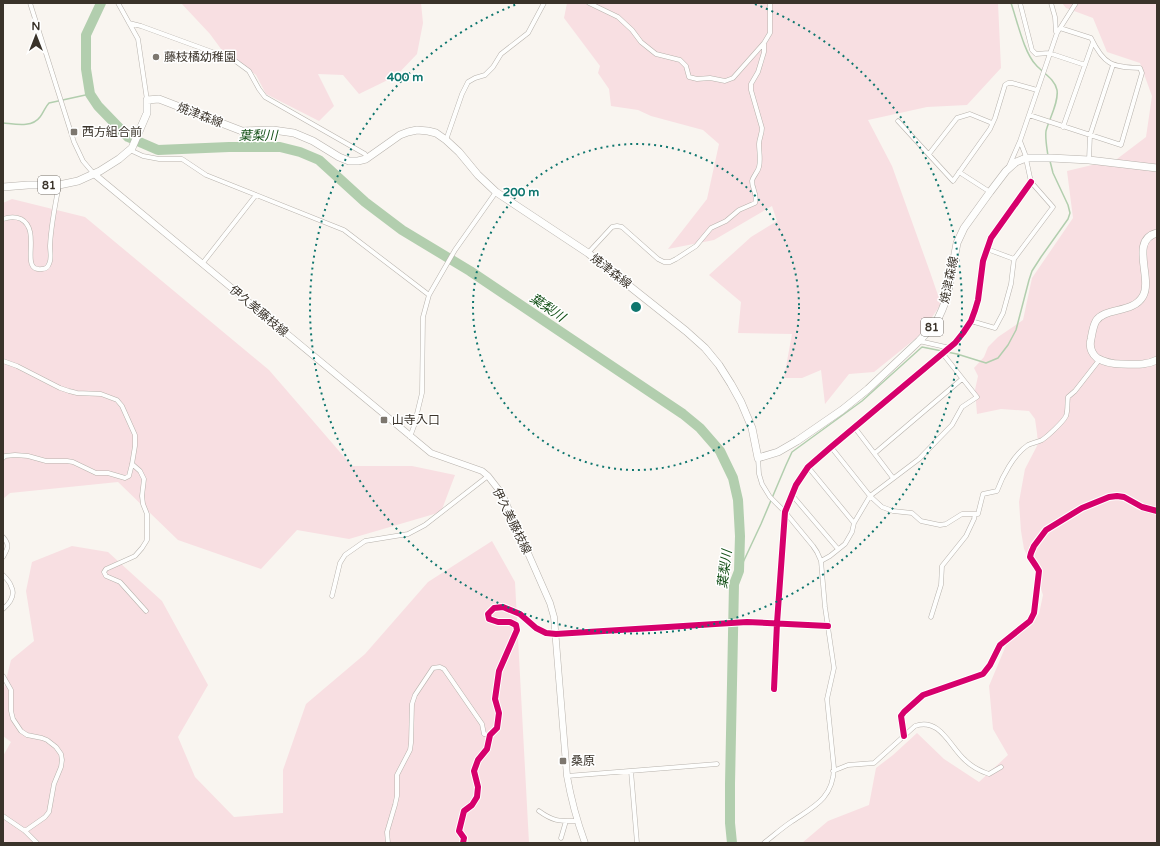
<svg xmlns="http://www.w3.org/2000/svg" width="1160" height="846" font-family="'Varela Round','Noto Sans JP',sans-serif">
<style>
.green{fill:#f8dfe2}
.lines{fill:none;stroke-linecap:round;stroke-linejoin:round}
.stream{stroke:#b2ceae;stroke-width:1.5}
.river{stroke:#b2ceae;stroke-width:10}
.minor-casing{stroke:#b7b2ac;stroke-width:5}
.secondary-casing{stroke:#b7b2ac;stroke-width:7}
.primary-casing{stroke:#b7b2ac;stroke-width:8}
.minor{stroke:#fefefd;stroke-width:4}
.secondary{stroke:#fefefd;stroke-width:6}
.primary{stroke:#fefefd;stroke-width:7}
.cycleway-casing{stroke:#fff;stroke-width:8}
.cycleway{stroke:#d6006c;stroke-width:6}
.ring{fill:none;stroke:#0f766e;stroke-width:2;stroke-dasharray:2 4}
.poi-dot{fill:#7d776f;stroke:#fff;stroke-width:1.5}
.labels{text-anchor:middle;stroke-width:3;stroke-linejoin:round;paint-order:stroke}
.shield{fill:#fff;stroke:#75706a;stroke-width:1}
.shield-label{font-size:11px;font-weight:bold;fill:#3a332a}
.poi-label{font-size:12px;fill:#3a332a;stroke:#fff;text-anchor:start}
.street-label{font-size:12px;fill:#3a332a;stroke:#fff}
.water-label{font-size:13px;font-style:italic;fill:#135017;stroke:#fff}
.centre{fill:#0f766e;stroke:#fff;stroke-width:2}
.ring-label{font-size:12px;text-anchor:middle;font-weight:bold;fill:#0f766e;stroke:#fff;stroke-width:3;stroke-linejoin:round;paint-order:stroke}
</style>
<rect width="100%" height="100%" fill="#f9f5f0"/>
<path class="green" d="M181,3h240l2,20 -6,31 -21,22 -37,18 -16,-19 -25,-1 16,32 -15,15 -53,-27 -10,-19 -35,-26 -11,-15z
M567,3h431l3,65 -34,37 -40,2 -59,13 24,46 38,106 11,32 -21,31 -46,37 -25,2 -24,30 -4,-34 -19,8h-18l8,-44 -54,-1 3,-31 -32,-27 42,-38 26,-16 -5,-15 -58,34 -46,9 39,-50 12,-55 -16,-14 -52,-14 -13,-6 -27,-4 -2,-17 -11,-16 2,-7 -36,-48z
M1062,3h95v840h-355l26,-22 41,-16 7,-37 17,-13 24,-22 27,26 35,23 29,-27 -15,-26 -4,-43 18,-43 32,-29 4,-19 -7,-22 -12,-24 -3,-18 -2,-29 6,-33 13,-25 -1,-11 -2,-14 -6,-8 -28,-2 -24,5 -2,-24 3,-14 -4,-8 10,-11 4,-10 10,-10 25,-17 9,-42 41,-60 -6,-47 50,-12 29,-22 6,-41 -12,-33 -33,-11 -14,-34 -27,-10z
M12,199l73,18 184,153 83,96h60l43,9 -14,37 -92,27 -52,-9 -36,39 -83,-29 -60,-58 -108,11 -7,6v-296z
M492,541l23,41 14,261h-526v-87l8,-14 -8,-6v-44l8,-32 23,-19 -8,-50 6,-29 40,-16 36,6 54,49 46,84 -30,52 17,40 39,40 49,-4v-43l23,-66 59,-50 63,-72z"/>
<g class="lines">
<path class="stream" d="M1011,3c6,17 13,50 25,62 7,8 19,14 21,25 2,12 -8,29 -11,41 -1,8 1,17 2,25
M3,123c12,1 29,5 37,-6 4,-5 5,-10 9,-14l41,-9
M739,571l22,-47 25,-59 6,-13 70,-51 60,-54 35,7 29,9 12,-5 10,-13 8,-15 13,-50 3,-9 9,-14 27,-38 2,-6 -2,-8 -15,-32 -3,-12"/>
<path class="river" d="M101,3l-15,32v34l4,25 8,12 30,31 30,13 71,-3h51l20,5 19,8 46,42 37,28 68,41 213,143 17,14 20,23 13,27 5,22 2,36 -1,35 -5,13 -4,200v39l2,20"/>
<g class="minor-casing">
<path id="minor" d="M30,3l44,139 9,19 11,13
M118,3l20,36 9,61
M589,3l29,14 14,13 9,12 15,12 24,6 6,6 3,11 8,2 13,-1 15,3 8,-3 31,-35 6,-10v-30
M1020,3l12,47 4,4 13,-1 36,12
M1051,3l4,14 1,15
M129,23l12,3 93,34 15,11 10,18 6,8 100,57 1,5
M1029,115l92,30 21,-72 -2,-5c-28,-1 -36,-3 -49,-30l-31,-10
M898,121l55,60 37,-52 5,-11 10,-33 3,-2h4l25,7
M1063,127l30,-85
M446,140l16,-46 6,-12 7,-4 10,-3 8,-8 8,-13 27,-21 16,-30
M130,150l13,6 16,3h23l24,16 138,55 85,65
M929,154l28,-36 13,-4 22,9
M1089,160l1,-25 23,-70
M1009,166l11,-25
M959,172l31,20
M3,219c6,-2 11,-3 18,0 22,12 -3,53 21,50 3,0 6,-2 7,-5 3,-5 1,-12 1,-18 1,-21 5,-41 9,-61
M987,249l27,10
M588,253l24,-26 5,-1 5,1 36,32 6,3h6l6,-3 20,-13 15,-18 15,-7 13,-11 16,-7c3,-8 -3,-14 -3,-22 1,-5 6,-9 7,-14 2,-8 0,-15 0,-23 0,-5 3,-10 3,-16l-11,-38v-6l7,-12 6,-20v-9
M202,264l54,-69
M971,321l24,7 8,-15 8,-29 3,-25 39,-52 -22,-25 -6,-28 -5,-13 37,-108 19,-30
M919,341l31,7
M3,361l14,5 43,22 9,3 8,2 24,1 16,6 5,6 13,29v11l-3,18 -3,12 -4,2 -17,-5h-12l-23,-11 -6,-1h-21l-18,-5 -13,-1 -10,1 -2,2
M855,428l38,50
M410,437l4,-11 8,-33 1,-76 6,-22 26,-45 41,-58
M831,447l39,49 12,11 11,4 19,2 9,8 19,4 6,-1 16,-10h16l5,-20 14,-3c5,-14 17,-37 31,-46 4,-2 10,-3 14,-5 6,-4 21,-18 24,-24 2,-5 1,-13 2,-19l7,-6 25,-32
M875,453l87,-74
M758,458l1,16 3,10 8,13 15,15 28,34 4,6 4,9 4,46 9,61 -7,31 7,69c-1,31 -21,39 -43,54 -9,6 -18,14 -27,21
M132,464l8,7 4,8 -2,17 1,8 4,10v26l-5,8 -7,8 -29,13 -2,3 2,4 14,6 26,29
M808,467l46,56
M792,495l46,54
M3,537c7,8 5,11 0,20
M821,561l9,-5 15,-12 7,-12 2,-9 16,-27 49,-37 33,-34 10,-18 15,-10 -34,-43
M3,575c3,3 7,7 8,11 5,9 -1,17 -8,23
M332,596l8,-33 5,-8 20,-14 43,-7 17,-9 63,-49
M931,617l10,-32 1,-19 24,-30 8,-17 1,-5
M3,676l8,14v21l2,8 8,12 6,4 15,3 5,2 9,7 5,7 1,6 -1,7 -7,17 -5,28 -4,5 -20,14
M774,689l3,-66 8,-111 11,-27 12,-18 23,-20 124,-104 8,-10 8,-12 4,-11 3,-10 5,-39 8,-23 40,-56
M904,736l-3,-20 3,-4 19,-17 60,-21 7,-9 10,-20 30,-24 4,-8 5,-42 -3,-5 -6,-9 1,-4 3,-7 12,-16 36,-22 27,-11 8,-1 7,1 18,10 15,4
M631,771l6,72
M833,771l15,-6 26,-2 41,-37c25,-9 35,21 50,34 7,7 15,11 24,14l12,-7
M567,776l150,-12
M539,811c15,11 21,10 39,10
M3,816l22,15 12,12
M561,838l5,-17
M388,843l-1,-11 8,-27 2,-9v-21l13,-25 1,-7 1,-39 3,-9 18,-27 7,-1 4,2 38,55 2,10 6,1
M463,843l1,-5 -5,-7 5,-20 8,-6 5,-8 1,-10 -4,-16 4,-11 9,-11 3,-14 7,-7 2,-15 -4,-14 4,-28 18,-41 -1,-5 -6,-3h-12l-9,-3 -1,-5 6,-6 9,-1 17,7 16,14 10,5 10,1 191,-12 81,4"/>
</g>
<g class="secondary-casing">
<path id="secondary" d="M94,174l337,279 51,18 6,5 14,18 48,109 4,14 13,159c4,23 10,45 18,67"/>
</g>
<g class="primary-casing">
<path id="primary" d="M3,187l25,-2h31l19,-4 22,-10 19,-12 13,-11 15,-35v-13l12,-1 83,32 31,-1 21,3 19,8 26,16 10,4h9l8,-2 34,-24 8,-3 9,-2 11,1 8,2 10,7 13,12 19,23 18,17 92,61 98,78 19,17 14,17 12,19 10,18 11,26 6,30 20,-6 19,-11 45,-31 26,-21 51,-48 17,-18 6,-13 5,-13 10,-54 7,-15 26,-36 16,-21 10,-9 10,-4h25l38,2 68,8
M1157,233c-28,7 -4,45 -14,63 -10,18 -38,11 -47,25 -3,5 -4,13 -5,18 -2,8 0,14 6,19 7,4 16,6 24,6 12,0 24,2 36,-4"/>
</g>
<use href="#minor" class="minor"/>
<use href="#secondary" class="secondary"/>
<use href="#primary" class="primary"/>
<g class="cycleway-casing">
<path id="cycleway" d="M774,689l3,-66 8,-111 11,-27 12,-18 23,-20 124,-104 8,-10 8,-12 4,-11 3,-10 5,-39 8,-23 40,-56
M904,736l-3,-20 3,-4 19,-17 60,-21 7,-9 10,-20 30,-24 4,-8 5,-42 -3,-5 -6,-9 1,-4 3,-7 12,-16 36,-22 27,-11 8,-1 7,1 18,10 15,4
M463,843l1,-5 -5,-7 5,-20 8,-6 5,-8 1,-10 -4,-16 4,-11 9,-11 3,-14 7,-7 2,-15 -4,-14 4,-28 18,-41 -1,-5 -6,-3h-12l-9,-3 -1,-5 6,-6 9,-1 17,7 16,14 10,5 10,1 191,-12 81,4"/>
</g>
<use href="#cycleway" class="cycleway"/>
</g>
<g class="ring">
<circle cx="636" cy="307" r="163"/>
<path d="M755 4A326 326 0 1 1 517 4"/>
</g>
<g class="poi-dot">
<circle cx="156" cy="57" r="4"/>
<rect x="70" y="128" width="8" height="8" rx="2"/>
<rect x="380" y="416" width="8" height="8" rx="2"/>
<rect x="559" y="757" width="8" height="8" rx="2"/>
</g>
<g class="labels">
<g class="shield">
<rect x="38" y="176" width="22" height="18" rx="3"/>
<rect x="921" y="318" width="22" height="18" rx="3"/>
</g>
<g class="shield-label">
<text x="49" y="189">81</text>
<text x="932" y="331">81</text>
</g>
<g class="poi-label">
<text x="164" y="61">藤枝橘幼稚園</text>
<text x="82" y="136">西方組合前</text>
<text x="392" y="424">山寺入口</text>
<text x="571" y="765">桑原</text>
</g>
<g class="street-label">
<text transform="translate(200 115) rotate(21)" y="4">焼津森線</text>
<text transform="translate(611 271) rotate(38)" y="4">焼津森線</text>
<text transform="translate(949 280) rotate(-78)" y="4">焼津森線</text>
<text transform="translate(259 311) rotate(40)" y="4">伊久美藤枝線</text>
<text transform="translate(512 521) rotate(64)" y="4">伊久美藤枝線</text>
</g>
<g class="water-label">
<text x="258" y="140">葉梨川</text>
<text transform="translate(548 307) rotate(34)" y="5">葉梨川</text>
<text transform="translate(724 569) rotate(-83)" y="5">葉梨川</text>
</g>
</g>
<circle cx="636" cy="307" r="6" class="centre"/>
<g class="ring-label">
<text x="405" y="81">400 m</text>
<text x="521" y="196">200 m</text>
</g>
<rect width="1160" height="846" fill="none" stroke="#3a332a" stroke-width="8"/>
<g transform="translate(36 36)" stroke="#ffffff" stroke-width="3" paint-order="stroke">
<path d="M0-3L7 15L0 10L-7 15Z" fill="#3a332a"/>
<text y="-6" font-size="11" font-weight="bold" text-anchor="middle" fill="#3a332a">N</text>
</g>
</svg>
